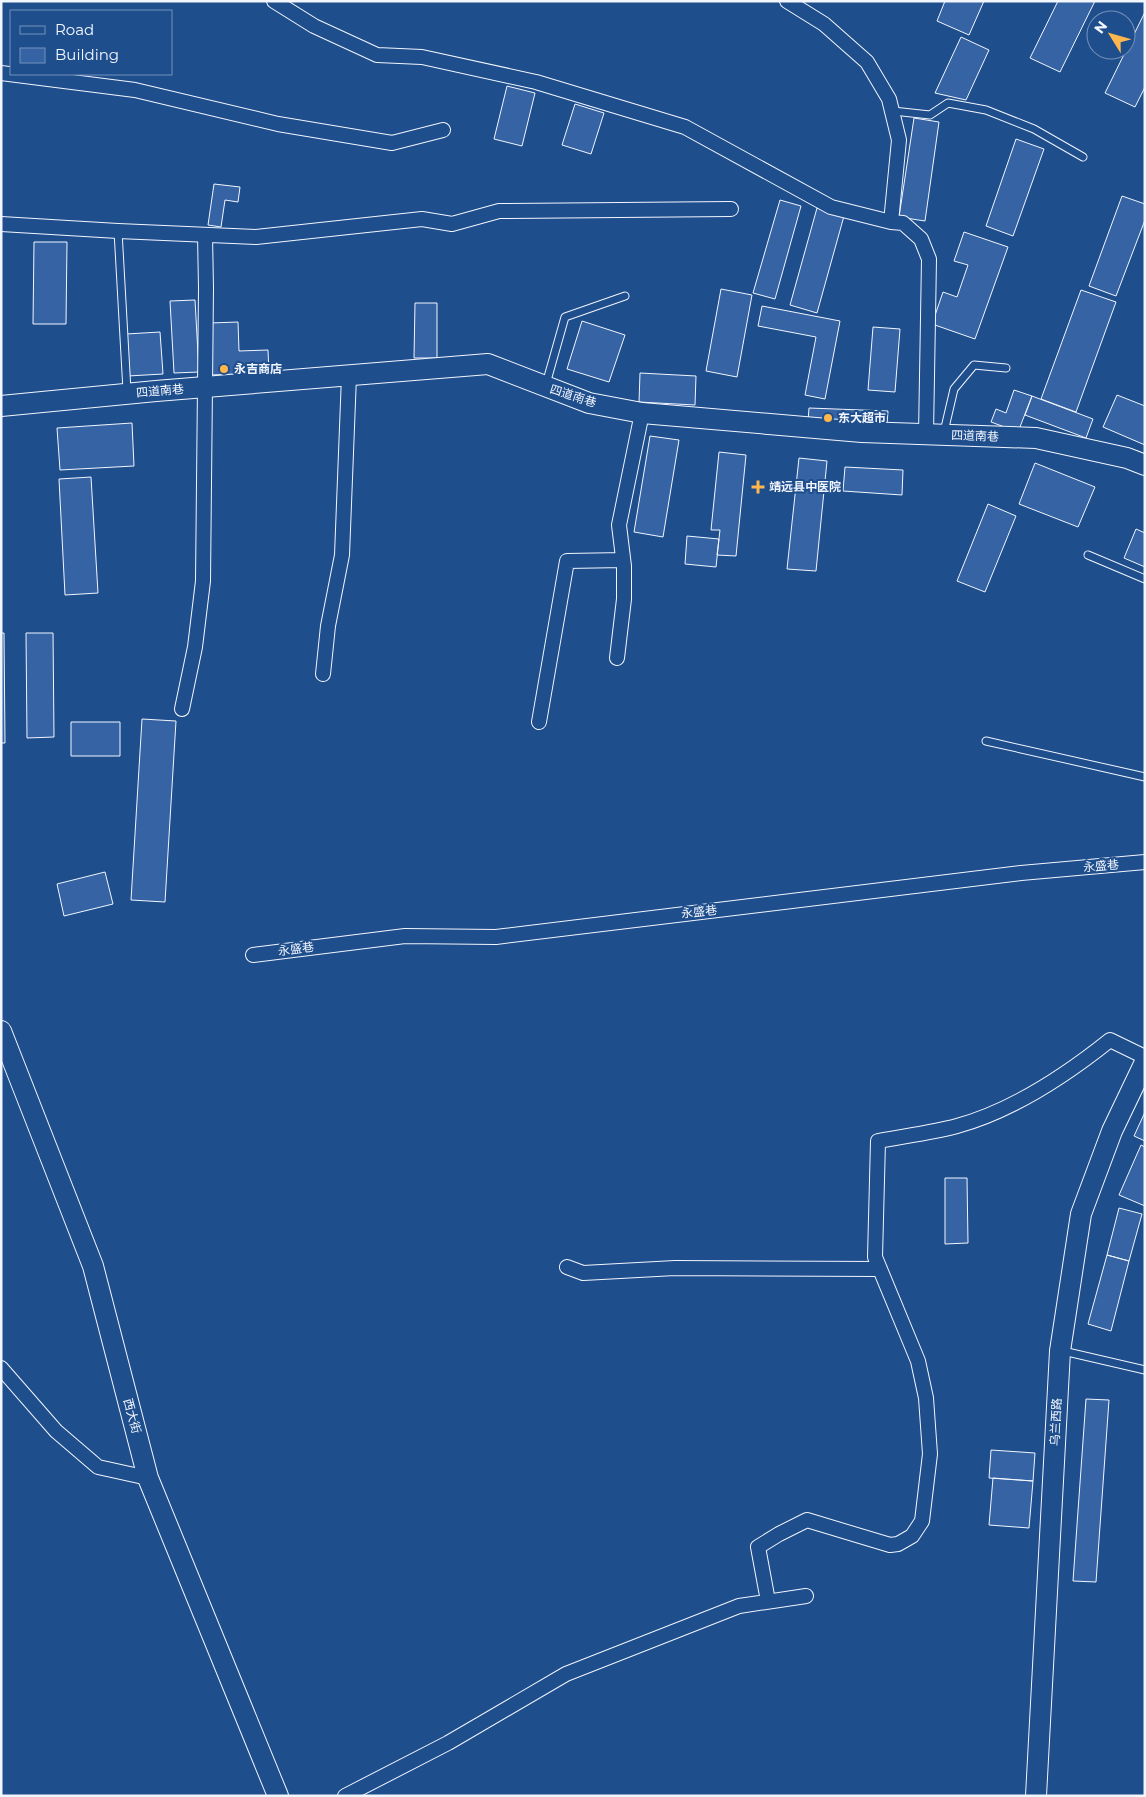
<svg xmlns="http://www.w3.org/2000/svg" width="1146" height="1797" font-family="Montserrat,'Noto Sans SC',sans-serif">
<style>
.building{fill:#3563a3;stroke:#f2f6ff}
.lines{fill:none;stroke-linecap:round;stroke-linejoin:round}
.lane-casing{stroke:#f2f6ff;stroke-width:9}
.street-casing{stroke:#f2f6ff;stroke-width:16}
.secondary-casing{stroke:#f2f6ff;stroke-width:22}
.lane{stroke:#1f4e8c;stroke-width:7}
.street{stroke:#1f4e8c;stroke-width:14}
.secondary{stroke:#1f4e8c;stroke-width:20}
.poi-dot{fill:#ffb74d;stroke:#1f4e8c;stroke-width:2}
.labels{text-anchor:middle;stroke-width:4;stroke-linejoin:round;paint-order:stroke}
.poi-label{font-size:12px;font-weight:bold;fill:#f2f6ff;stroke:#1f4e8c;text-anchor:start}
.street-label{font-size:12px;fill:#f2f6ff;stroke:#1f4e8c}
</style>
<rect width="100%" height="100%" fill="#1f4e8c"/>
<path class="building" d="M945,1h39l-15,34 -32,-14z
M1058,1h37l-35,71 -30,-14z
M1145,12v75l-10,20 -30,-14z
M961,37l28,13 -23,50 -31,-7z
M507,86l28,7 -13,53 -28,-7z
M575,104l29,9 -13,41 -29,-9z
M914,118l25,4 -14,99 -26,-4z
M1016,139l28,10 -31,87 -27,-10z
M214,184l26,3 -2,15 -13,-2 -4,27 -13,-2z
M1122,196l23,8v16l-29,76 -27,-10z
M780,200l21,6 -26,93 -22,-6z
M817,208l27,8 -27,97 -27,-8z
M964,232l44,15 -33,92 -43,-15 11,-32 14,5 11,-32 -14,-4z
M34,242h33l-1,82h-33z
M721,289l31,6 -15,82 -31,-6z
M1081,290l35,12 -40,110 -35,-13z
M195,300l4,72 -25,1 -4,-72z
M415,303h22v55h-23z
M762,306l78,15 -15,78 -20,-4 11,-58 -58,-11z
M582,321l43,14 -16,47 -42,-13z
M238,322l1,29 29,-1 1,23 -58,2 -1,-52z
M873,327l27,2 -5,63 -27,-2z
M160,332l3,42 -35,2 -2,-42z
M640,373l56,3 -1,29 -56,-3z
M1014,390l18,6 -14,36 -27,-10 5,-13 10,4z
M1117,395l28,11v39l-42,-18z
M1032,396l61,23 -7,19 -61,-23z
M809,408l79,3 -1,14 -79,-3z
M132,423l2,43 -74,4 -3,-42z
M650,436l29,4 -16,97 -29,-5z
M719,452l27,3 -10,101 -19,-1 3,-25h-9z
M799,458l28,3 -11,110 -29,-2z
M1035,463l60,24 -17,40 -59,-23z
M845,467l58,3 -1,25 -59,-4z
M91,477l7,116 -33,2 -6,-116z
M988,504l28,12 -31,76 -28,-11z
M1136,529l9,4v34l-21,-9z
M687,536l32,3 -3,28 -31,-3z
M1,633h3l1,110h-4z
M26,633h27l1,104 -27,1z
M142,719l34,2 -11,181 -34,-2z
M71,722h49v34h-49z
M105,872l8,32 -49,12 -7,-32z
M1145,1112v29l-11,-5z
M1141,1145l4,2v59l-26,-11z
M945,1178h22l1,65 -23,1z
M1119,1208l23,6 -13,47 -22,-6z
M1107,1255l22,6 -18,70 -23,-7z
M1086,1399l23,1 -13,182 -23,-1z
M991,1450l44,3 -2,28 -44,-3z
M993,1478l40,3 -4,47 -40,-3z"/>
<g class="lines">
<g class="lane-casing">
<path id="lane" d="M893,111l37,4 18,-12 38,7 48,19 49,28
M118,231l9,160
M546,384l19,-67 60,-21
M944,432l10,-43 20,-24 32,3
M1088,555l57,24
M986,741l159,36
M1063,1351l82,19"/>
</g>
<g class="street-casing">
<path id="street" d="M274,1l40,25 63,29 45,2 114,25 149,45 146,80 60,15 12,1 18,16 8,20 -3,175
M787,1l37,23 43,38 22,37 10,41 -8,82
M1,73l134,17 143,34 114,19 51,-13
M1,224l117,7 138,6 166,-18 30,5 47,-13 232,-2
M617,658l7,-59v-33l-5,-41 23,-112
M323,674l5,-48 14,-71 7,-179
M182,709l13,-62 8,-66 3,-293 -1,-53
M539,722l28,-161 56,-1
M253,955l152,-19 91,1 525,-64 124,-11
M567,1267l16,6 92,-5 205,1
M1,1368l55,63 42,36 50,11
M768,1601l-10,-54 21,-13 28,-14 83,25 8,-1 14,-8 10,-15 8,-67 -4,-56 -8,-37 -43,-104 3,-116c26,-5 53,-8 79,-15 55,-15 108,-50 153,-86l35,17
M345,1796l103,-53 118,-69 173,-68 67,-10"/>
</g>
<g class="secondary-casing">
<path id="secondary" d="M1,406l155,-15 332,-27 101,39 53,10 220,19 174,6 91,20 18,7
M1,1031l92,235 55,212 130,318
M1036,1796l24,-445 21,-137 31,-83 33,-69"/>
</g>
<use href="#lane" class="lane"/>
<use href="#street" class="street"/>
<use href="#secondary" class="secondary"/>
</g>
<g class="poi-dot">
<circle cx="224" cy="369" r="5"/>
<circle cx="828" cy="418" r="5"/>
<path d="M755.5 479.5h5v5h5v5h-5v5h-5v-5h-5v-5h5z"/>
</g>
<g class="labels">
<g class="poi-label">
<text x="234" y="373">永吉商店</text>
<text x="838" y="422">东大超市</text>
<text x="769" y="491">靖远县中医院</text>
</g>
<g class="street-label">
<text transform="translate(160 391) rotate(-5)" y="4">四道南巷</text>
<text transform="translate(573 396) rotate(18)" y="4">四道南巷</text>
<text transform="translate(975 436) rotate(2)" y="4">四道南巷</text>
<text transform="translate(1101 866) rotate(-5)" y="4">永盛巷</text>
<text transform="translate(699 912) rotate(-6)" y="4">永盛巷</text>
<text transform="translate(296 949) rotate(-7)" y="4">永盛巷</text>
<text transform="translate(132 1416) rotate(75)" y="4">西大街</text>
<text transform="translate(1056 1422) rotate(-87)" y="4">乌兰西路</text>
</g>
</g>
<rect width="1146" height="1797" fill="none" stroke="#f2f6ff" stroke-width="5"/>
<rect x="10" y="10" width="162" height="65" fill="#1f4e8c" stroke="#7391ba"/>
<rect x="20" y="26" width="25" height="8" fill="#1f4e8c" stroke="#7391ba"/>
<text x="55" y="35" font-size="15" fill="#f2f6ff">Road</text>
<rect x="20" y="48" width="25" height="15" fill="#3563a3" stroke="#7391ba"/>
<text x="55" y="60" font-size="15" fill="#f2f6ff">Building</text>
<g transform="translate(1111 35) rotate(307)"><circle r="24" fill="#1f4e8c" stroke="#7391ba"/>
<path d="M0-4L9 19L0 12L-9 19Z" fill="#ffb74d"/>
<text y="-8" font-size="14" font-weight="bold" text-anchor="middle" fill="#f2f6ff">N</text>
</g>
</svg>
